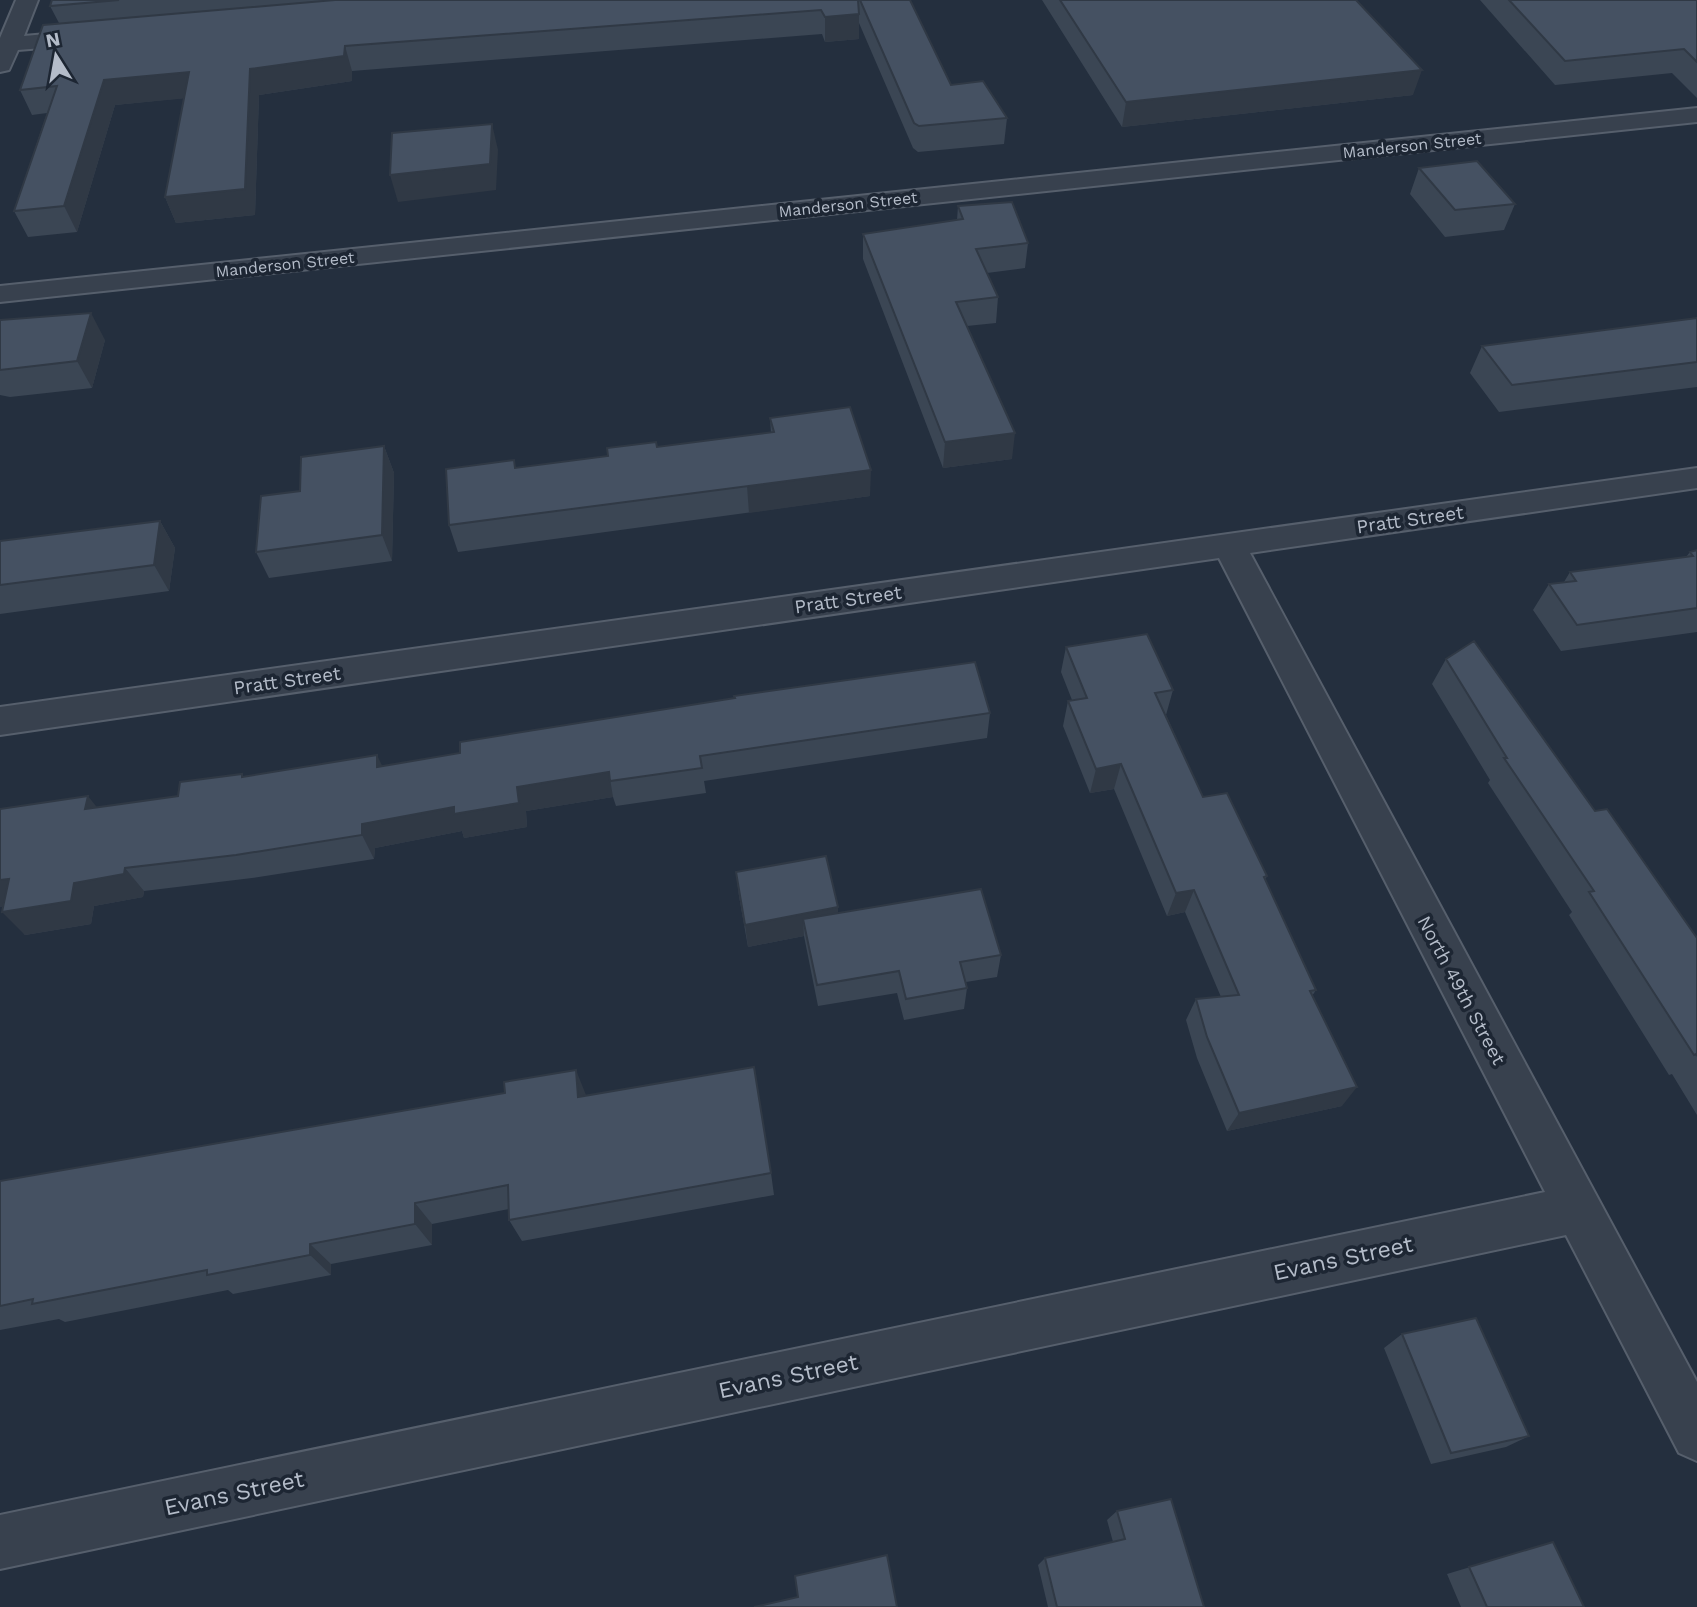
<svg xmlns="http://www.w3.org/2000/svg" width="1697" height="1607" font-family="'Work Sans',sans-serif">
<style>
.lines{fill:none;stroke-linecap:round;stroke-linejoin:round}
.minor-casing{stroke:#565f6c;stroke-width:4}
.minor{fill:#38414e;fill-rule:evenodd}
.wall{fill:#3b4654}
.shaded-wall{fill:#303945}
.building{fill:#455162;stroke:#303945;stroke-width:2}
.labels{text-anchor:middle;stroke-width:7;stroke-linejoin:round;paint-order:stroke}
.far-street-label{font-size:16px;fill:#b4bcc9;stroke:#1d2633}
.street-label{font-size:19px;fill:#b4bcc9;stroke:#1d2633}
.near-street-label{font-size:23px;fill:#b4bcc9;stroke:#1d2633}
</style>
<rect width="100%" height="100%" fill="#242f3e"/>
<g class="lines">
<g class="minor-casing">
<path id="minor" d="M16,0h22l-14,36 67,-6 8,2 3,5 -3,5 -8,2 -73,6 -9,20 -9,2v-34z
M1697,108v14l-1697,180v-16z
M1697,468v20l-447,65 447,829v79l-18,-8 -113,-218 -1566,334v-54l1545,-323 -326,-634 -1219,177v-28z"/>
</g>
<use href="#minor" class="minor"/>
</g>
<path class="wall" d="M52,0h858l41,85 56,33 -3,26 -86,8 -5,-4 -54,-125v16l-34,3 -3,-8 -470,37v10l-93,14 -4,120 -79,8 -11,-26 19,-99 -69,7 -38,127 -49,5 -14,-26 33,-98 -15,2 -12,-25 39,-67 -9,-17z
M1042,0h314l57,95 -291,32z
M1480,0h217v98l-25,-25 -117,12z
M1419,168l96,36 -11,26 -59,7 -35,-43z
M958,206l70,37 -3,25 -38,5 11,24 -2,26 -29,3 45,133 -69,9 -80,-209v-25l94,-14z
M1697,318v69l-198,25 -29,-39 12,-27z
M0,320l105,20 -13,48 -82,9 -10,-2z
M770,418l100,78 -412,56 -9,-27 67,-57 92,-12 49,-9 114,-14z
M384,446l10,27 -2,88 -123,17 -13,-26 44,-61z
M160,521l15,27 -6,43 -169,23v-73z
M1697,550v82l-136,19 -28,-41 16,-26 15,-2 6,-10 116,-15 4,-5z
M1066,647l107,43 -7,25 37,82 64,79 -2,4 51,110 -4,6 30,110 -115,25 -30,-73 -11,-38 10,-21 25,-2 -36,-85 -18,4 -53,-127 -24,4 -27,-67 5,-25 4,-1 -11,-28z
M1446,659l149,152 102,127v177l-25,-41 -3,1 -100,-160 3,-3 -84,-129 2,-3 -58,-96z
M990,713l-3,25 -283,43 2,12 -90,13 -3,-9 -87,14 1,16 -63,11 -2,-7 -87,17 -1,11 -122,19 -108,13 -1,6 -49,9 -3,18 -66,11 -22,-29 -3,1v-98l97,-1 81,-12 66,-20 138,-10z
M736,872l102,41 163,42 -4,22 -31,5 1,6 -3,21 -60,11 -7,-27 -79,13 -14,-70 -56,11 -9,-51z
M586,1096l185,77 3,22 -252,46 -13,-21v-11l-77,15v21l-101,19v11l-98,19 -5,-4 -163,32 -6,-3 -59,11v-150l2,1z
M1402,1334l127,102 -23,11 -75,17 -47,-116z
M1117,1511l87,96h-156l-10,-42 7,-7 68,-16 -6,-22z
M1553,1542l31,65h-123l-14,-33z"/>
<path class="shaded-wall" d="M859,14v25l-34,3v-25z
M345,46l7,25v10l-93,14 -4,120 -79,8 -11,-26 85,-128z
M1422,70l-9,25 -291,32 4,-25z
M189,72l10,25 -84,8 -38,127 -13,-26 40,-126z
M492,124l6,26 -2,40 -98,12 -8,-27z
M91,313l14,27 -13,48 -15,-27z
M1015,433l-3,26 -69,9 2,-26z
M384,446l10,27 -2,88 -10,-26z
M871,470l-1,26 -121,17 -2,-27z
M160,521l15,27 -6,43 -15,-26z
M377,755l12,25 -12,-13z
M1121,764l-7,25 -24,4 6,-24z
M609,772l4,25 -87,14 1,16 -63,11 -2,-7 -87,17 -1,11 -12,-24v-11l155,-37z
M88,796l19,24 -22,-11z
M125,868l19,23 -1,6 -49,9 -3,18 -66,11 -23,-23 72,-29z
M9,879l23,23 -32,5v-27z
M1194,890l-9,22 -18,4 9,-23z
M838,907v23l-35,-11 1,17 -56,11 -3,-22z
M576,1070l10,25 2,26 -10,-24z
M1357,1087l-15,19 -115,25 12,-18z
M415,1203l17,21v21l-17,-21z
M310,1244l21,20v11l-21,-20z"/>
<path class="building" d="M52,0h67l-69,6z
M335,0h523l1,14 -34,3 -4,-7 -476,36 -1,10 -94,13 -5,120 -80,8 24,-125 -85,8 -40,126 -50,5 43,-125 -37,4 23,-65z
M860,0h50l41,85 32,-4 24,37 -88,8 -5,-3z
M1060,0h296l66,70 -296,32z
M1509,0h188v62l-13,-13 -119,12z
M492,124l-2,40 -100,11 2,-42z
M1477,161l38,43 -60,6 -36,-42z
M1012,202l16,41 -52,6 22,48 -42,5 59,131 -70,9 -82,-208 100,-15 -5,-13z
M91,313l-14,48 -77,9v-50z
M1697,318v44l-185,23 -30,-39z
M850,407l21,63 -422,55 -3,-56 68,-9 1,8 93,-12 -1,-8 49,-6 1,5 117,-15 -4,-14z
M384,446l-2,89 -126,17 5,-56 39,-5 1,-34z
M160,521l-6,44 -154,20v-44z
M1697,550v58l-120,17 -28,-41 27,-3 -6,-9 123,-16 -3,-4z
M1147,634l26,56 -18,3 48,104 24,-4 40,83 -3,1 52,113 -6,1 47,96 -118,26 -32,-76 -11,-38 43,-4 -45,-105 -18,3 -55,-129 -25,5 -28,-68 19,-3 -21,-51z
M1474,641l121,170 12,-2 90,129v118l-1,-2 -2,1 -105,-163 5,-1 -90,-133h3l-61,-99z
M975,662l15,51 -290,43 2,12 -92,13 -1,-9 -92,15 2,16 -65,11v-7l-92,17v11l-126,20 -111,13 -1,6 -50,9 -3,18 -69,11 7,-33 -9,1v-71l88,-13 -3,13 93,-13 2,-14 62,-8v3l135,-22v12l83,-14v-11l275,-44 -1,-2z
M826,856l12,51 -93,18 -9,-53z
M981,889l20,66 -41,7 7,26 -61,11 -7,-28 -82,14 -14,-66z
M754,1067l17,106 -262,47 -1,-35 -93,18v21l-105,20v11l-103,20v-5l-175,34 1,-5 -33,7v-125l505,-88 -1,-11 72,-12 2,27z
M1476,1318l53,118 -78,17 -49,-119z
M1171,1499l33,108h-147l-12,-49 80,-19 -8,-28z
M1553,1542l31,65h-97l-18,-40z
M887,1555l10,52h-143l44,-10 -3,-21z"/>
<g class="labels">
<g class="far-street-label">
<text transform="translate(1412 145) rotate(-6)" y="6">Manderson Street</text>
<text transform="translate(848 204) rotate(-6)" y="6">Manderson Street</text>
<text transform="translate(285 264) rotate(-6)" y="6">Manderson Street</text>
</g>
<g class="street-label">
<text transform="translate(1410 519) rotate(-8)" y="7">Pratt Street</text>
<text transform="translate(848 599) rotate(-8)" y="7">Pratt Street</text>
<text transform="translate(287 680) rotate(-8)" y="7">Pratt Street</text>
<text transform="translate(1462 990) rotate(62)" y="7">North 49th Street</text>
</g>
<g class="near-street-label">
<text transform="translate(1343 1258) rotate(-12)" y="8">Evans Street</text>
<text transform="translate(788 1376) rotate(-12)" y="8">Evans Street</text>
<text transform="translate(234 1493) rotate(-12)" y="8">Evans Street</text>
</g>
</g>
<g transform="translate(56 56) rotate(349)" stroke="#1d2633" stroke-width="5" paint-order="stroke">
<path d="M0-5L12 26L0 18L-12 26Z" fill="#b4bcc9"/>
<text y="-10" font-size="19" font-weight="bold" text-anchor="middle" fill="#b4bcc9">N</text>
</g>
</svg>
